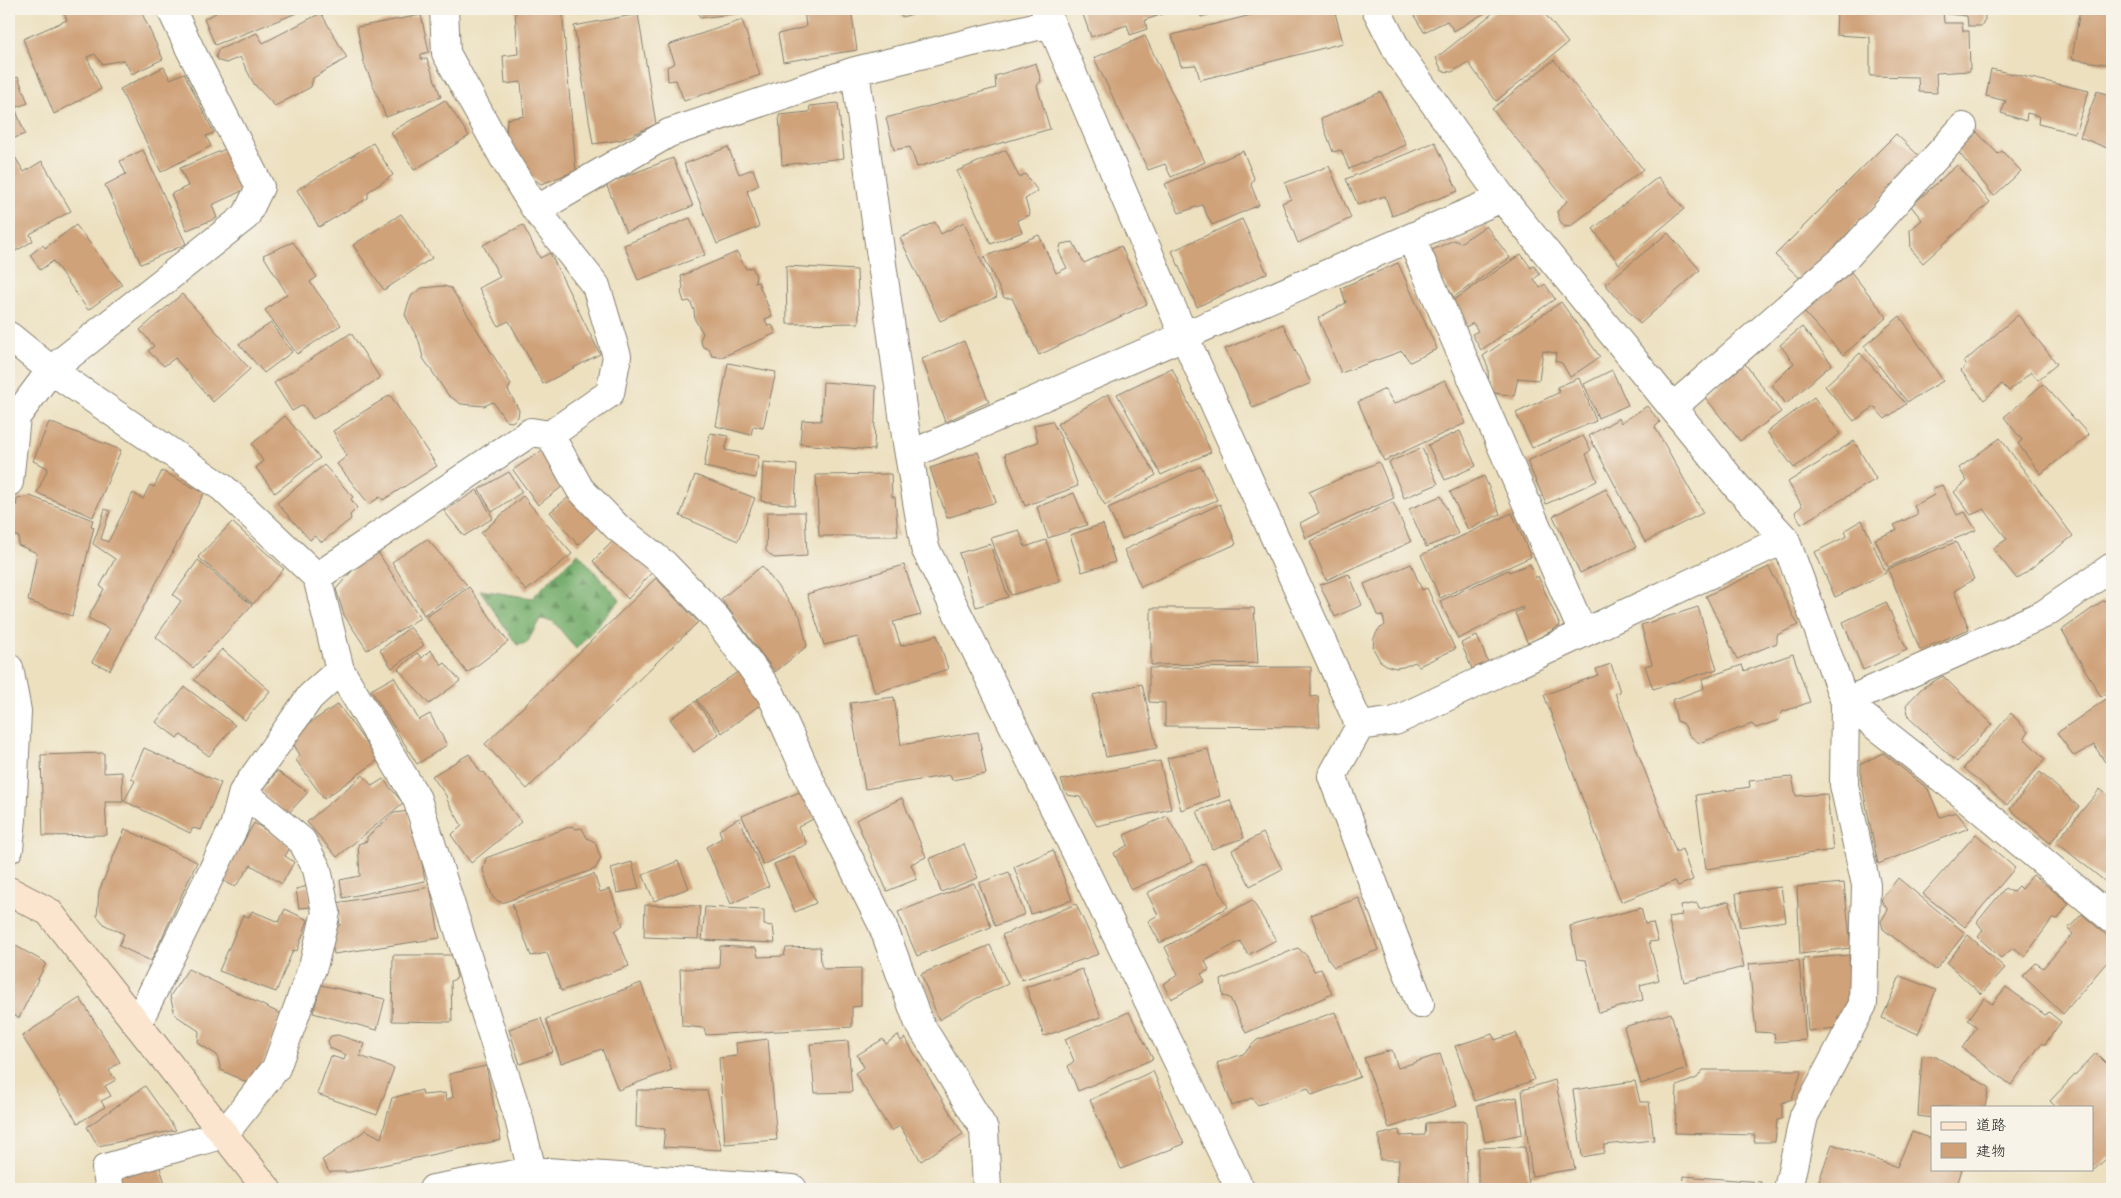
<svg xmlns="http://www.w3.org/2000/svg" width="2121" height="1198" font-family="Mynerve,'Klee One',sans-serif">
<style>
.forest{fill:url(#forest-firs);stroke:#486444}
.building{fill:#cfa279}
.lines{fill:none;stroke-linecap:round;stroke-linejoin:round}
.street-casing{stroke:#847e6e;stroke-width:30}
.secondary-casing{stroke:#847e6e;stroke-width:30}
.street{stroke:#fff;stroke-width:28}
.secondary{stroke:#fbe5cf;stroke-width:28}
</style>
<defs>
<pattern id="forest-firs" width="22" height="20" patternUnits="userSpaceOnUse" patternTransform="scale(1.25)"><rect width="22" height="20" fill="#74ad6c"/><path d="M5 1l3.5 6h-7zM16 11l3.5 6h-7z" fill="#5e8c58"/></pattern>
</defs>
<rect width="100%" height="100%" fill="#f7f3e8"/>
<filter id="ink" filterUnits="userSpaceOnUse"><feTurbulence type="fractalNoise" baseFrequency=".02" numOctaves="2"/><feDisplacementMap in="SourceGraphic" scale="10" xChannelSelector="R" yChannelSelector="G"/><feConvolveMatrix kernelMatrix="1 2 1 2 8 2 1 2 1" color-interpolation-filters="sRGB"/></filter>
<filter id="wash" filterUnits="userSpaceOnUse"><feTurbulence type="fractalNoise" baseFrequency=".0096" numOctaves="4" result="noise"/><feDisplacementMap in="SourceGraphic" scale="20" xChannelSelector="R" yChannelSelector="G"/><feGaussianBlur stdDeviation="1.12" result="paint"/><feColorMatrix in="noise" values="0 0 0 0 0 0 0 0 0 0 0 0 0 0 0 0 0 1.4 0 .05"/><feComposite in="paint" operator="in"/></filter>
<g filter="url(#wash)">
<rect width="100%" height="100%" fill="#ece0bf"/>
<path class="forest" d="M578,553l42,47 -44,49 -23,-28 -13,-2 -13,24 -10,2 -37,-55 52,8z"/>
<g id="blocks">
<path class="building" d="M62,9h78l23,50 -31,15 -8,-14 -22,4 -7,-10 -8,3 14,32 -47,25 -31,-75 44,-19z
M214,9h93l-92,36 -11,-26 12,-6z
M529,9h33l14,162 -35,13 -10,-7 -25,-42 1,-16 17,-3 -3,-34 -16,2 -2,-28 15,-2 -3,-44z
M573,9h32v3h-32z
M698,9h57v2l-55,7z
M804,9h47l6,41 -74,12 -5,-28 28,-7z
M900,9h31l-29,8z
M1081,9h84l1,4 -21,7 2,9 -17,6 -3,-10 -36,12z
M1198,9h33l-30,8z
M1275,9h59l9,34 -143,37 -4,-15 -15,1 -9,-31z
M1410,9h76l2,2 -34,20 -7,-10 -23,11z
M1498,9h43l27,34 -72,58 -28,-39 -16,10 -10,-1 -6,-13z
M1837,9h106l1,14h18l1,8h6l1,40 -34,2 1,20 -18,-1 -1,-15 -48,-1v-39l-34,-2z
M1947,9h37l1,10 -4,7h-13l-1,-10 -20,-2z
M2080,9h32v56l-40,-6z
M321,13l26,45 -34,20 -2,9 -36,19 -21,-22 -14,-27 -14,6 -7,-2 -3,-4 2,-7 39,-17 6,10z
M638,14l18,110 -35,16 -28,4 -19,-118z
M421,15l8,37 -8,2v5h6l14,38 -55,20 -22,-54 -7,-36z
M742,20l18,55 -76,26 -8,-21 -8,1 -1,-14 8,-4 -7,-18z
M1145,36l60,126 -34,15 -6,-13 -17,6 -54,-112z
M1554,60l89,109 -72,57 -6,1 -5,-6 -3,-9 10,-11 -75,-92z
M1036,63l5,18 -4,5 13,43 -133,38 -7,-20 -16,3 -8,-32 110,-30 -1,-12z
M164,67l6,12 14,-6 30,60 -8,3 5,10 -50,26 -41,-83z
M1991,69l98,22 -14,42 -37,-9 1,-8 -12,-3 -1,8 -25,-8 5,-12 -20,-5z
M18,77l10,26 -13,5 10,26 -13,5 -3,-5v-53z
M2097,91l15,5v54l-32,-13z
M1381,92l25,53 -57,24 -8,-19 -8,2 -12,-33z
M445,100l24,36 -55,34 -23,-38z
M838,103l6,55 -62,7 -3,-50 30,-3 1,-6z
M1975,130l23,24 4,-3 19,20 -27,25 -38,-47z
M1896,134l24,23 -117,124 -28,-26z
M1435,142l23,49 -66,25 -7,-20 -27,9 -12,-26z
M373,143l20,32 -25,17v6l-49,29 -22,-37z
M9,147l15,25 18,-11 29,50 -41,23 3,7 -24,14z
M728,147l11,27 14,-5 6,16 -12,6 12,36 -42,17 -33,-80z
M228,148l18,41 -34,16 5,13 -30,12 -16,-36 17,-8 -8,-18z
M143,150l43,94 -45,20 -36,-79 21,-11 -6,-13z
M1006,150l13,27 6,-3 13,17 -13,8 5,16 -13,5 5,12 -31,12 -34,-73z
M1243,151l11,27 -3,7 8,20 -47,20 -10,-20 -23,8 -14,-29z
M673,158l20,48 -67,26 -20,-48z
M1957,165l33,37 -67,61 -12,-14 -1,-19 12,-10 -11,-14z
M1329,166l22,52 -53,25 -16,-40 9,-4 -6,-16z
M1658,177l26,32 -65,55 -26,-35z
M401,214l31,44 -48,32 -31,-45z
M690,218l15,37 -67,25 -14,-35z
M1242,219l25,54 -70,34 -25,-56z
M935,222l6,12 23,-12 33,75 -57,24 -40,-83z
M76,225l46,60 -34,25 -35,-49 -13,9 -10,-15 13,-10 2,3z
M523,225l17,33 10,-5 50,101 -57,30 -34,-63 -11,5 -19,-38 21,-11 -17,-32z
M1486,226l24,32 -56,39 -22,-32v-15l22,-10 6,3z
M1668,233l32,37 -60,54 -35,-40z
M1039,235l17,38 11,-5 -8,-16 2,-8 12,-2 11,21 37,-17 26,58 -108,51 -27,-57h-8l-20,-41z
M293,242l24,35 -7,5 31,43 -44,29 -32,-44 22,-16 -24,-39z
M737,252l9,17 6,-2 4,9 -1,7 3,-1 14,34 -7,3 3,7 4,-1 4,8 -54,24 -10,-1 -3,-7 -6,-2 -3,-7 3,-7 -8,-13 -1,-10 -4,-9 -6,1 -3,-10 2,-5 -2,-11z
M1521,254l10,14 3,-2 6,8 -6,5 6,9 5,-4 10,15 -74,51 -9,-16 6,-3 -5,-8 -11,6 -11,-27z
M1398,263l39,86 -27,13 -8,-11 -61,22 -23,-55 28,-15 -5,-15z
M786,266l71,4 2,53 -72,1z
M1851,272l36,45 -44,38 -40,-44z
M443,286l8,2 60,96 -3,6 11,20 -1,7 -6,5 -6,-1 -13,-19 -9,4 -23,-2 -13,-9 -25,-37 -4,-17 -14,-26 3,-11 4,-9 10,-7z
M182,294l68,75 -37,33 -38,-44 -11,8 -16,-15 6,-5 -14,-16z
M1561,302l39,55 -30,20 -8,-14 -7,-2 1,-8 -13,-2 -4,29 -21,-2 -4,18 -25,-4 -1,-25 -5,-11z
M2018,315l39,49 -19,16 -7,-8 -22,19 -7,-7 -18,16 -23,-29 5,-5 -2,-4z
M1900,316l43,65 -36,21 -43,-56z
M271,323l21,29 -28,21 -25,-29z
M1283,324l28,59 -58,25 -28,-59z
M1802,327l30,37 -46,40 -14,-19 22,-22 -14,-18z
M351,333l29,45 -67,41 -10,-14 -11,6 -18,-28z
M964,341l25,61 -44,20 -23,-63z
M1860,353l46,51 -21,15 -11,-12 -20,14 -29,-35z
M1743,361l38,51 -41,29 -36,-45z
M728,363l48,9 -13,56 -10,-2 -2,9 -35,-9z
M9,366l5,2 -5,16z
M1172,368l39,84 -50,23 -44,-81z
M1612,370l16,35 -30,13 -14,-34z
M1579,378l17,43 -64,27 -16,-35 44,-21 -3,-5z
M1445,380l21,43 -82,38 -26,-59 27,-13 9,15z
M823,382l53,4 -2,64 -74,-6 2,-24 19,1z
M2043,384l46,51 -48,39 -23,-30 4,-4 -18,-23z
M1108,394l48,81 -51,30 -48,-81z
M390,395l47,71 -54,34 -3,-3 -11,7 -32,-40 10,-8 -14,-25z
M1814,397l26,37 -46,34 -27,-36z
M1647,406l13,16 -5,5 48,86 -58,29 -56,-106 30,-18 2,5z
M285,416l35,42 -45,35 -19,-25 7,-7 -11,-17z
M1052,421l9,17 17,48 -53,20 -20,-52 33,-12 -4,-17z
M49,422l72,28 -28,67 -56,-24 11,-25 -15,-7z
M1460,431l16,35 -31,14 -17,-35z
M710,433l19,3 -4,14 34,6 -3,22 -52,-11z
M1583,436l8,14 -5,4 11,27 -51,23 -19,-43z
M2000,438l73,98 -56,43 -24,-30 14,-10 -23,-30 -13,6 -17,-23 13,-11 -8,-13z
M1854,441l22,38 -75,45 -6,-12 7,-6 -14,-24z
M1422,448l16,36 -34,14 -15,-36z
M544,449l23,34 -29,22 -25,-35z
M978,452l18,50 -49,16 -17,-50z
M763,462l34,3 -2,40 -34,-4z
M1379,462l15,36 -88,40 -6,-15 19,-10 -10,-21z
M324,465l29,32 -2,2 6,9 -7,7 1,4 -29,23 -8,-6 -4,4 -33,-37z
M1201,466l16,34 -95,39 -14,-31z
M162,471l42,22 -94,177 -18,-8 18,-33 -22,-11 16,-29 -4,-3 15,-27 -22,-15 12,-35 5,2 -9,28 7,3 25,-49 10,6 7,-14 4,2z
M509,472l13,20 -30,20 -13,-23z
M891,474l1,23h3l3,39h-79l-3,-61z
M695,475l60,23 -17,43 -58,-25z
M1484,476l16,38 -32,16 -18,-38z
M1942,485l15,30 8,-3 11,18 -88,37 -13,-28 22,-9 -3,-5 24,-11 -4,-8 20,-11 -2,-6z
M1606,489l30,58 -56,26 -27,-57z
M477,490l16,28 -29,18 -20,-25z
M574,493l25,32 -21,20 -28,-33z
M1074,493l13,32 -39,13 -11,-31z
M30,496l63,24 -2,6 3,1 -22,89 -44,-15 9,-48 -19,-8 1,-8 -6,-2 4,-36z
M523,496l49,58 -46,37 -45,-58z
M1441,496l17,38 -32,13 -17,-38z
M1393,502l18,40 -85,38 -16,-39z
M1220,504l16,40 -95,43 -17,-37z
M767,512h38l2,44 -33,2 -8,-7z
M1512,513l19,44 -91,41 -19,-43z
M1862,520l24,53 -51,24 -20,-45 32,-16 -2,-6z
M232,522l52,47 -31,35 -55,-47z
M1103,524l12,38 -33,10 -12,-37z
M1019,530l6,17 21,-7 14,41 -49,14 -20,-57z
M427,539l40,46 -43,30 -32,-53z
M615,539l39,31 -26,29 -35,-38z
M1956,542l18,37 -20,12 15,38 -49,21 -32,-81z
M990,544l18,53 -32,10 -17,-54z
M378,552l42,66 -53,32 -23,-35 -8,-26 22,-25z
M198,560l54,45 -59,63 -37,-31 25,-36 -8,-6z
M1411,564l11,26 5,-2 28,61 -36,17 -4,-4 -12,5 -7,1 -8,-2 -8,-5 -7,-13 1,-10 4,-8 7,-5 -2,-9 -6,-1 -13,-31z
M1530,564l6,14 2,-2 22,50 -32,18 -13,-31 8,-4 -1,-2 -64,32 -18,-38 68,-31 1,2z
M904,565l17,50 -28,7 8,24 36,-11 11,34 -73,24 -17,-56 -34,8 -17,-51z
M762,566l38,50 7,30 -32,26 -54,-73z
M1769,567l29,58 -21,10v8l-40,16 -31,-63z
M1349,574l13,31 -27,12 -15,-32z
M656,578l42,44 -171,167 -42,-45z
M469,587l39,55 -41,31 -41,-56z
M2104,600l8,11v78l-11,8 -39,-67z
M1886,602l21,48 -44,20 -20,-48z
M1698,607l19,62 -64,20 -8,-23 7,-2 -11,-39z
M1151,608h103l4,55 -107,2z
M410,627l14,18 -32,23 -12,-18z
M1477,636l11,26 -16,7 -11,-26z
M222,649l48,42 -25,29 -51,-40z
M430,650l12,15 3,-2 15,18 -31,23 -31,-35 19,-16 5,5z
M1793,654l17,48 -28,10 -3,8 -23,8 -4,-4 -53,19 -10,-8 -5,-11 -7,-3 -5,-21 32,-12 -2,-9 40,-14 2,6z
M1611,664l9,28 -5,1 61,159 6,-3 11,31 -15,6 -3,-5 -54,21 -77,-207 54,-20 -2,-6z
M1311,667v30l7,-1 2,31 -155,-1v-23l-16,-1v-34z
M742,669l23,32 -43,32 -25,-33z
M1943,676l49,48 -35,38 -48,-44 -3,-13 16,-17z
M394,677l25,43 11,-6 17,31 -30,19 -46,-74z
M1142,684l15,64 -51,9 -13,-62z
M185,687l50,38 -26,31 -28,-21 -4,3 -21,-16z
M2112,695v61l-7,6 -11,-17 -20,11 -17,-23z
M894,697l7,48 77,-13 8,42 -34,6 -2,-5 -85,14 -15,-86z
M696,701l23,33 -25,18 -24,-33z
M338,704l40,56 -54,39 -28,-39 4,-5 -9,-15 4,-7z
M2011,713l17,19 -4,6 21,21 -38,46 -43,-37z
M144,748l77,35 -20,47 -8,-2 -3,5 -66,-32 11,-20 -4,-3z
M1208,749l12,47 -39,14 -14,-52z
M104,753v20l18,-1 1,30h-18l2,33 -64,1 -2,-81z
M1883,753l45,36 12,28 16,-5 13,16 -91,36 -17,-84v-16z
M469,754l12,19 3,-1 37,50 -50,41 -20,-28 11,-9 -16,-28 1,-1 -15,-21z
M1160,761l11,48 -74,17 -17,-29 -13,-2 -6,-15z
M277,771l31,21 -21,23 -25,-23z
M2040,772l39,35 -29,36 -40,-34z
M363,775l9,11 11,-7 20,24 -66,54 -30,-35z
M1792,777l4,19 31,-2 6,56 -127,19 -10,-74 54,-8 -1,-6z
M2100,789l12,10v88l-56,-45z
M802,791l13,27 -17,9 9,17 -44,21 -21,-49z
M902,798l24,59 -15,7 6,15 -30,12 -31,-71z
M1230,800l14,38 -32,11 -15,-38z
M409,811l3,22 5,-1 8,49 -82,17 -3,-18 20,-4 -2,-32 9,-3v-4l27,-24z
M1167,816l26,46 -62,28 -17,-37 14,-8 -4,-10z
M739,818l30,68 -38,18 -25,-57 16,-9 -3,-8z
M254,823l29,17 7,8 -5,8 9,6 -12,22 -31,-19 -16,22 -13,-7z
M572,826l3,3 7,-1 5,10 8,4 6,17 -6,10 -93,34 -9,-5 -10,-28 3,-12z
M125,829l72,33 -46,99 -32,-15 5,-12 -19,-9 -8,-9 2,-25z
M1263,833l19,36 -32,17 -18,-36z
M1976,834l39,34 -50,59 -42,-33z
M964,844l14,34 -37,14 -12,-33z
M1053,850l19,50 -41,14 -17,-47z
M794,856l22,47 -21,9 -21,-48z
M678,861l11,27 -35,13 -11,-26z
M632,862l7,27 -22,4 -6,-25z
M1205,863l23,44 -68,36 -12,-22 10,-6 -11,-22z
M1009,872l16,42 -30,12 -16,-43z
M594,874l6,18 10,-3 13,36 -8,6 14,35 -68,25 -14,-38 -16,3 -19,-52z
M2033,875l36,28 -11,16 -5,-1 -28,38 -12,-8 -12,10 -23,-21 5,-7 -6,-8 28,-34 7,4 6,-6 3,3z
M1898,878l67,55 -29,37 -53,-41 -2,-8 7,-11 -7,-10z
M974,883l17,44 -74,29 -19,-44z
M1844,883l7,65 -51,6 -3,-67z
M308,886l4,21 -13,1 -3,-19z
M430,887l10,51 -106,16 -4,-20 5,-6 5,-3 -4,-22z
M1781,887l5,34 -46,6 -4,-34z
M1359,898l19,52 -44,17 -7,-9 -16,-43z
M1252,900l24,40 -28,15 -8,-14 -35,20 4,9 -8,4 4,7 -34,18 -8,-15 15,-9 -13,-28z
M1729,901l15,66 -60,15 -16,-65 14,-2 -1,-9 16,-3 2,6z
M1076,904l23,50 -77,26 -20,-45z
M645,905l55,1 -2,33 -54,-2z
M705,907l59,3v15l9,1 2,17 -73,-3z
M1641,908l4,16 8,-1 5,18 -9,1 10,38 -19,5 3,15 -44,13 -13,-53 -9,-1 -7,-33z
M285,909l23,11 -11,31 -4,-1 -17,42 -57,-21 24,-56 6,2 3,-6 27,11z
M2082,914l30,26v16l-49,58 -40,-38 13,-13 7,5 30,-34 -5,-5z
M1968,935l37,33 -24,26 -34,-31z
M9,942l37,21 -27,55 -10,-5z
M990,945l18,39 -33,15 -36,21 -18,-46z
M720,946l36,2 2,9 26,-1 2,-8 34,-1 1,18 3,4 37,-1v38l-9,1v20l-146,8 -2,-7 -22,-2 -2,-57 39,-1z
M1298,948l9,8 7,15 7,-2 11,25 -86,39 -16,-35 -7,-2 -2,-16z
M393,955h59l5,23 -6,3 1,41 -60,-1z
M1849,955l3,53 -6,8h-8l-1,12 -29,3 -5,-72z
M1799,960l7,80 -31,2 -1,-9 -18,-1 -7,-68z
M188,969l93,45 -20,55 -15,13 -25,-12 -4,-15 -19,-12 1,-12 -24,-16 -5,-19z
M1082,969l19,48 -57,19 -18,-49z
M1900,976l36,14 -18,44 -36,-16z
M641,983l31,87 -54,20 -16,-41 -41,14 -15,-44z
M321,985l64,14 -8,31 -64,-17z
M2006,987l39,28 4,-3 12,10 -16,22h-4l-30,41 -49,-37 15,-21 -9,-7 16,-22 8,6z
M80,998l40,64 -11,8 7,10 -11,6 6,10 -10,5 4,6 -27,16 -56,-87z
M1129,1012l24,47 -75,32 -10,-25 6,-5 -9,-22z
M1335,1012l25,65 -48,18 -4,-7 -50,17 -6,-7 -20,8 -15,-43 26,-9 14,-14z
M1671,1013l16,56 -46,15 -17,-57z
M541,1018l12,34 -33,12 -11,-35z
M1516,1033l18,47 -59,21 -20,-55 37,-12 3,6z
M338,1035l27,9 -5,12 34,12 -17,47 -60,-21 14,-38 13,4 2,-5 -16,-7 -2,-7 3,-5z
M898,1035l3,6 4,-3 58,96 -42,27 -21,-35 -9,5 -36,-58 9,-6 -7,-12 26,-16 3,5z
M768,1039l9,101 -52,4 -6,-86 18,-2 -1,-13z
M848,1041l4,51 -37,1 -5,-49z
M1392,1050l6,18 42,-14 17,52 -68,22 -25,-70z
M2096,1053l16,16v92l-4,-4 -16,15 -2,-3h2v-23l2,-2 -2,-2v-35h-36l-6,-6z
M1922,1056l14,1 53,30 -4,20h-53v11l-14,-2z
M486,1066l15,74 -151,32h-21l-7,-12 44,-30 15,8 11,-40 30,-8 1,5 22,-2 1,7 7,-3 -4,-23z
M1703,1070h99l-10,29 -10,4v16l-5,1 -2,22h-21l1,-7 -80,-2 2,-47 20,-8z
M1153,1071l31,73 -63,25 -31,-69z
M1555,1080l20,89 -43,7 -10,-86z
M1635,1081l5,21h9l5,38 -50,5v8l-22,4 -9,-67z
M145,1086l31,44 -78,16 -11,-19z
M637,1090l70,1 15,59 -59,-3 2,-18 -29,-2z
M1517,1097l5,37 -37,8 -8,-37z
M1466,1121l1,68h-70l2,-29h-19l-1,-25 20,-5 1,6 25,-1 1,-12z
M1912,1132l20,7v30h30l-6,20h-140l16,-45 65,23z
M1525,1147l4,42h-51v-41z
M158,1162l9,27h-46l-5,-15z
M1684,1176l77,6v7h-78z"/>
</g>
</g>
<g filter="url(#ink)">
<use href="#blocks" fill-opacity="0" stroke="#847e6e" stroke-width="1"/>
<g class="lines">
<g class="street-casing">
<path id="street" d="M444,9l2,44 59,107 31,50 133,-77 186,-62 195,-48
M1045,9l139,327 176,390 35,-5 390,-182
M1376,9l23,45 103,144 236,290 47,51 60,163 -1,83 22,100 -3,119 -59,112 -16,73
M855,71l52,372 18,105 146,294 169,347
M1411,238l172,395
M9,336l42,34 172,118 94,89 23,93 77,129 102,320 13,52
M1673,407l176,-153 114,-127
M550,435l30,54 37,38 47,37 53,55 54,75 42,93 69,137 36,97 66,108 3,60
M909,455l593,-257
M9,482l7,-65 35,-47 195,-154 14,-29 -69,-136 -20,-42
M317,577l214,-145 19,3 60,-42 7,-37 -21,-70 -60,-76
M9,668l8,43 -5,108 -3,30
M1845,702l117,92 150,125
M1845,702l199,-88 68,-47
M1360,726l-28,50 88,228
M137,1024l97,-197 9,-35 67,-95 30,-27
M110,1189l-4,-21 118,-34 52,-66 38,-105 12,-51 -9,-43 -15,-28 -59,-49
M433,1189l99,-18 261,18"/>
</g>
<g class="secondary-casing">
<path id="secondary" d="M9,891l40,21 218,277"/>
</g>
<use href="#street" class="street"/>
<use href="#secondary" class="secondary"/>
</g>
</g>
<rect width="2121" height="1198" fill="none" stroke="#f7f3e8" stroke-width="30"/>
<rect x="1931" y="1106" width="162" height="65" fill="#f7f3e8" stroke="#9f9d96"/>
<rect x="1941" y="1122" width="25" height="8" fill="#fbe5cf" stroke="#9f9d96"/>
<text x="1976" y="1130" font-size="15" fill="#1c1c1c">道路</text>
<rect x="1941" y="1143" width="25" height="15" fill="#cfa279" stroke="#9f9d96"/>
<text x="1976" y="1156" font-size="15" fill="#1c1c1c">建物</text>
</svg>
